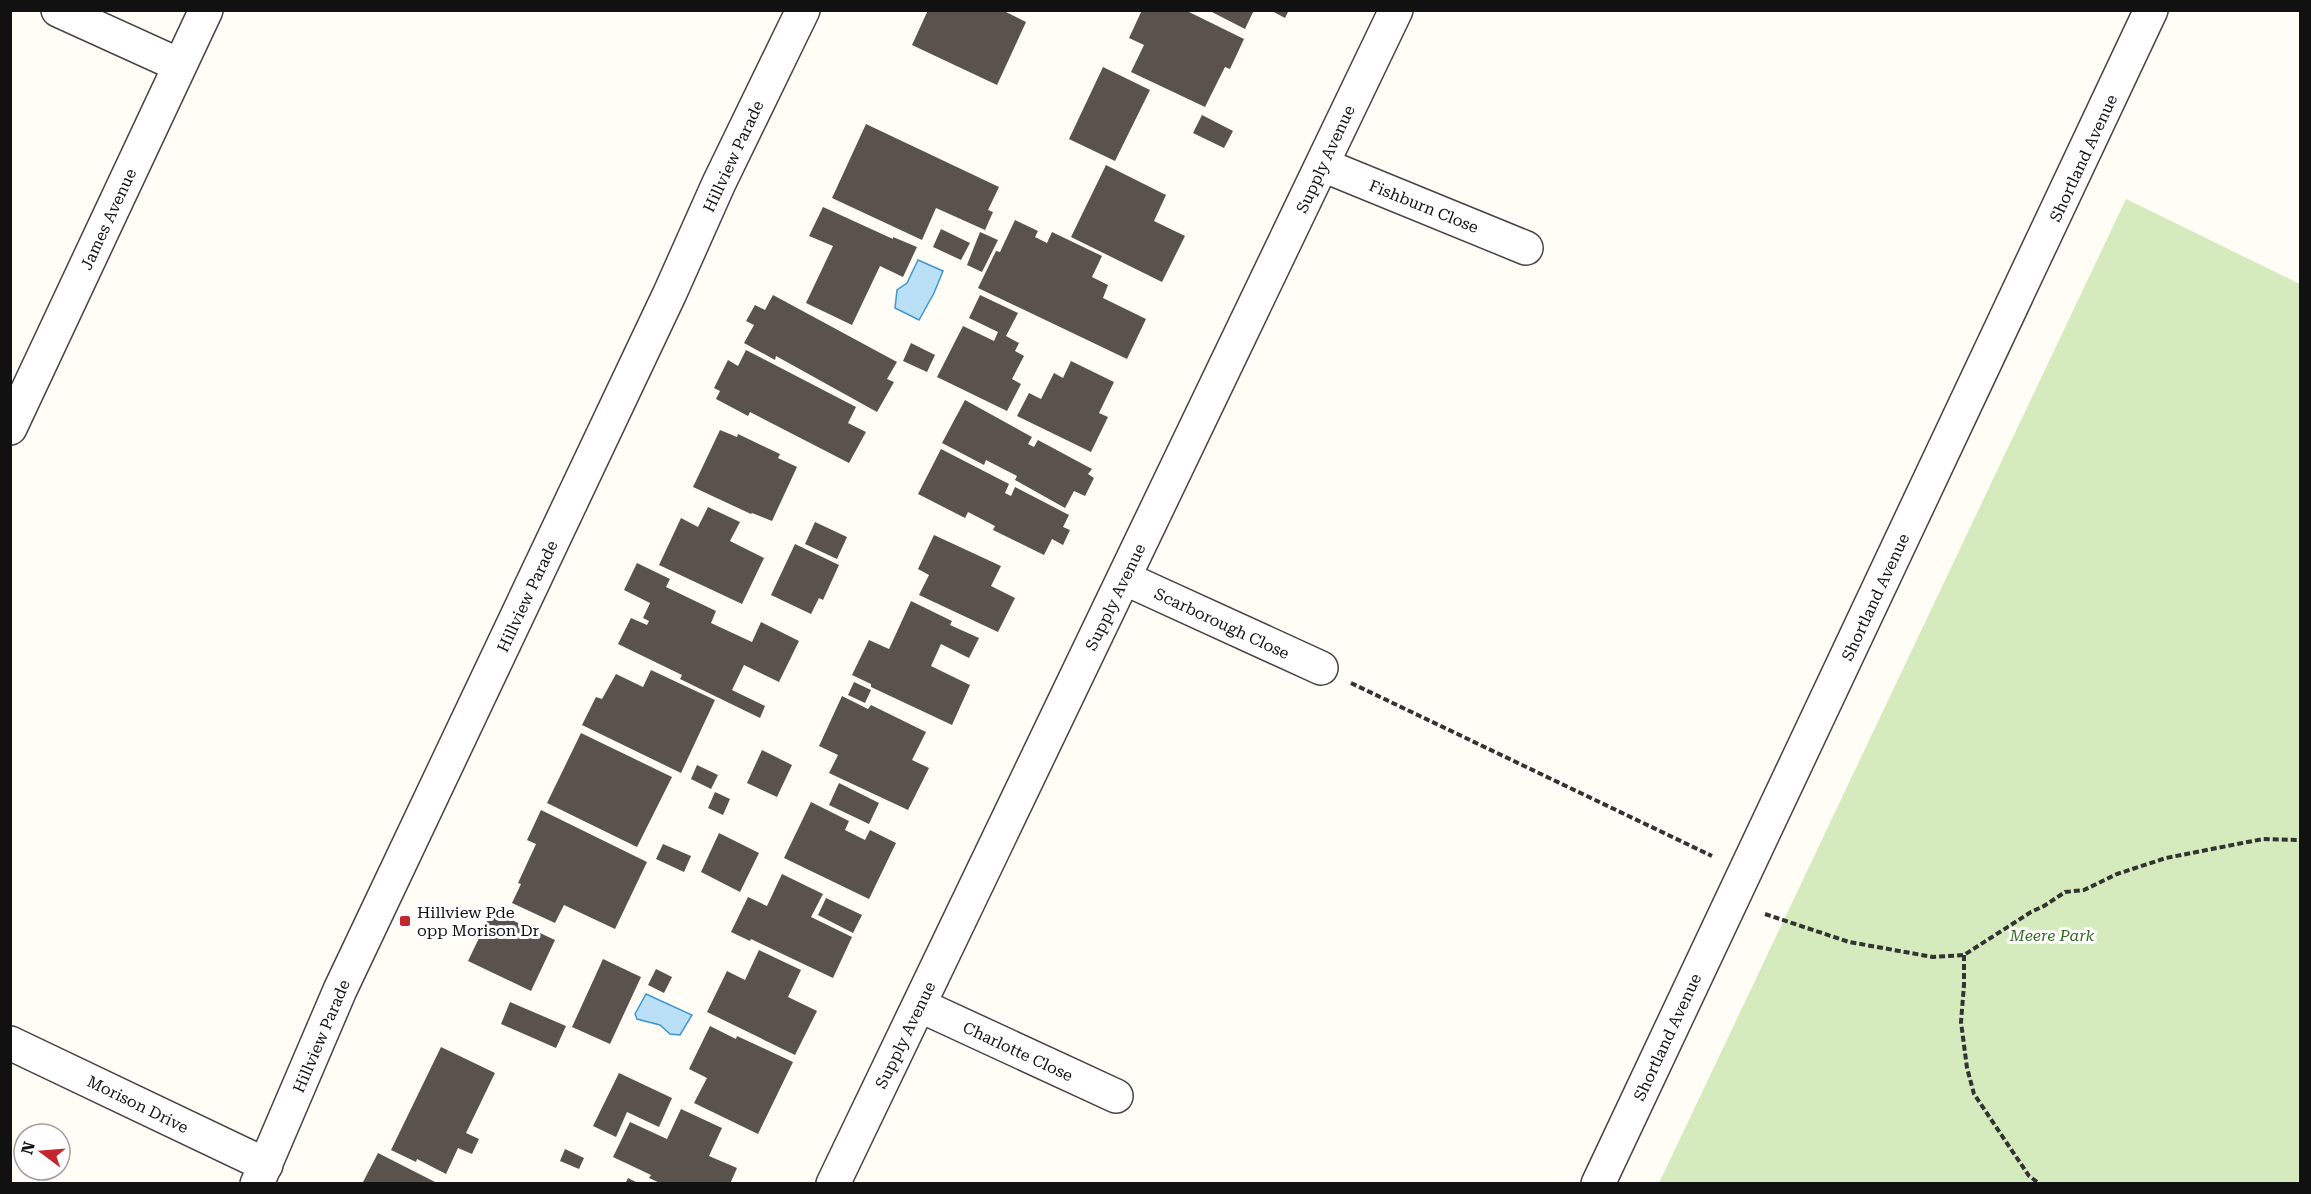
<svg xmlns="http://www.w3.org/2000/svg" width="2311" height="1194" font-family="'Roboto Serif',serif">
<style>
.green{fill:#d5ebbd}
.water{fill:#b9e0f7;stroke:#3f96cf;stroke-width:1.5}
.building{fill:#5a524d}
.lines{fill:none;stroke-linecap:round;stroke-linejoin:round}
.minor-casing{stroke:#444;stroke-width:36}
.path{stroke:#333;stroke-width:4;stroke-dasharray:6 3;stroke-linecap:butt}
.minor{stroke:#fff;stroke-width:33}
.poi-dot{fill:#c4262e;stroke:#fff;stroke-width:2}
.labels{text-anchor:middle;stroke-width:6;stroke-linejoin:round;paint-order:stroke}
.street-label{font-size:16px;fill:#111;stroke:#fff}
.poi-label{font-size:16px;fill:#111;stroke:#fff;text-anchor:start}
.park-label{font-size:16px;font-style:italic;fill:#2f6b1f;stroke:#fff}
</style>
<rect width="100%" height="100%" fill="#fffdf5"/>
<path class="green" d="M2126,199l174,85v899h-641z"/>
<path class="water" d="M918,260l25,11 -9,22 -15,27 -24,-12 2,-18 10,-7z
M646,994l46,21 -12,20 -10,-1 -10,-9 -23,-6 -2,-5z"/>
<path class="building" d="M928,10h74l24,12 -29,63 -85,-40z
M1142,10h43l59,29 -14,30 -5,-2 -20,40 -74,-35 13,-27 -15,-7z
M1208,10h46l-9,19z
M1270,10h19l-4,8z
M1103,67l47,23 -35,71 -46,-22z
M1202,115l31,16 -9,17 -31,-15z
M866,124l133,63 -11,23 5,2 -8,18 -49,-22 -14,32 -90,-42z
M1106,165l60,30 -12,26 31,15 -23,46 -91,-45z
M823,207l70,32v-2l24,10 -14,30 -23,-11 -28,59 -46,-22 27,-57 -24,-10z
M1015,220l23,11 -3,6 12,6 5,-11 50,24 -10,21 16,8 -5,13 43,21 -19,40 -149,-71 18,-37 4,1z
M941,229l29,14 -9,17 -28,-13z
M980,232l18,8 -16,32 -15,-7z
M773,295l124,67 -10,17 7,3 -17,30 -101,-56 -1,4 -31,-17 10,-18 -8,-4 9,-16 10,5z
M980,295l38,18 -12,23 13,7 -4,8 9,5 -12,23 9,5 -14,27 -70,-34 26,-51 31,15 4,-9 -29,-14z
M911,343l24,12 -8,17 -24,-11z
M746,350l110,57 -8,16 18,9 -17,31 -99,-51 -2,4 -32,-17 4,-8 -6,-3 14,-28 10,6z
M1071,361l43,21 -15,31 9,4 -17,35 -74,-36 12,-23 12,6 13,-26 9,5z
M965,400l67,37 -4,7 6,3 4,-7 54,29 -4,5 6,4 -9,18 -11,-5 -9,17 -50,-28 2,-4 -31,-16 -2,5 -42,-22z
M720,430l17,7 1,-3 42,20 -2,4 19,9 -25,54 -20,-8 -1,1 -58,-27z
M941,449l68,35 -4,9 6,3 4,-9 54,28 -6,12 7,3 -7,15 -11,-6 -8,16 -51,-25 2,-4 -27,-14 -3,6 -47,-24z
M708,507l32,15 -10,19 34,17 -22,46 -83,-39 22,-47 17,9z
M815,522l32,15 -10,22 -32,-15z
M934,535l67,31 -10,20 24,12 -17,34 -79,-37 10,-20 -11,-6z
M795,544l44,21 -16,35 -4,-2 -8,16 -40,-19z
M637,563l33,16 -4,8 50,24 -5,12 41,19 9,-20 38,19 -20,41 -35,-17 -12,25 33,16 -5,12 -80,-39 2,-4 -64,-31 13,-26 16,7 2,-4 -6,-3 7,-15 -26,-13z
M911,601l41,20 -2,4 29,13 -10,20 -28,-14 -10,22 39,19 -18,40 -81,-38v-3l-19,-9 17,-35 20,9z
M651,670l64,30 -34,73 -99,-48 14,-28 6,2 14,-25 27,13z
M854,682l17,8 -6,13 -17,-8z
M842,696l26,13 3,-4 55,27 -14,28 17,8 -21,42 -79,-37 9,-18 -19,-9z
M581,733l91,44 -35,70 -90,-44z
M762,750l30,15 -15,32 -30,-14z
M697,765l21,10 -7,14 -20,-10z
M839,783l40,20 -10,21 -40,-19z
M715,792l15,7 -7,16 -15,-7z
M811,802l38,19 -4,9 20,10 5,-10 26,13 -27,56 -85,-41z
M541,810l106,52 -32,67 -51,-24 -9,18 -43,-20 9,-19 -3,-1 18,-39 -9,-4z
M719,833l40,20 -19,39 -39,-20z
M663,844l28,12 -7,16 -28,-13z
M782,874l41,20 -12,23 41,20 -19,41 -82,-39 -1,2 -19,-9 17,-35 19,9z
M826,898l36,17 -9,18 -35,-18z
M492,911l63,29 -24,51 -63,-30z
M759,950l42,20 -13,27 29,14 -22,44 -88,-43 20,-41 18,9z
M603,959l38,18 -31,67 -38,-17z
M656,969l16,8 -8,16 -16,-8z
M510,1002l56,24 -10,22 -55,-24z
M710,1026l26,13 1,-3 56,26 -35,72 -64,-31 13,-25 -18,-9z
M441,1047l54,26 -29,60 13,6 -7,15 -14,-6 -12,26 -29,-15 -1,3 -25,-12z
M619,1073l53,25 -13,29 -32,-15 -11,25 -23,-11z
M681,1109l41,19 -13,28 28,12 -7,16h-68l-13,-6 2,-3 -38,-18 17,-35 37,17z
M565,1149l19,9 -5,11 -19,-8z
M378,1153l61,31h-72l-4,-2z
M628,1178l12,6h-15z"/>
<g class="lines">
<g class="minor-casing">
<path id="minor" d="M58,10l121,55
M1323,165l203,83
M10,428l196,-418
M1124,578l197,90
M919,1005l197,91
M10,1043l256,122
M257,1184l83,-194 330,-697 49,-110 84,-173
M833,1184l563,-1174
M1598,1184l553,-1174"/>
</g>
<path class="path" d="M1351,683l361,173
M1765,914l84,28 84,15 31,-2 67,-43 13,-6 21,-14 19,-2 33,-16 49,-16 97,-19 37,1
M1964,955v30l-3,37 6,46 7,26 55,82 11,8"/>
<use href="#minor" class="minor"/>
</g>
<rect class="poi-dot" x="399" y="915" width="12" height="12" rx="3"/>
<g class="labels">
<g class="street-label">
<text transform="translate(733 156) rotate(-65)" y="6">Hillview Parade</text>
<text transform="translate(2083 158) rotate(-65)" y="6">Shortland Avenue</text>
<text transform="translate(1325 159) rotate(-65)" y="6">Supply Avenue</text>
<text transform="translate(1424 206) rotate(22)" y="6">Fishburn Close</text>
<text transform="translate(108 219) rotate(-65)" y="6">James Avenue</text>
<text transform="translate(527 596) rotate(-65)" y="6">Hillview Parade</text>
<text transform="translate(1115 597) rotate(-64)" y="6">Supply Avenue</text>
<text transform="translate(1875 597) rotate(-65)" y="6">Shortland Avenue</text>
<text transform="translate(1222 623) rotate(25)" y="6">Scarborough Close</text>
<text transform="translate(905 1035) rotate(-64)" y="6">Supply Avenue</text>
<text transform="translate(321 1036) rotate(-67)" y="6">Hillview Parade</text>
<text transform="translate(1667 1037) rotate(-65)" y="6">Shortland Avenue</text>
<text transform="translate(1018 1051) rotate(25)" y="6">Charlotte Close</text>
<text transform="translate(138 1104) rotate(26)" y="6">Morison Drive</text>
</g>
<g class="poi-label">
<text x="417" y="918">Hillview Pde<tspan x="417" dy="18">opp Morison Dr</tspan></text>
</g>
<g class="park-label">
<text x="2052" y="941">Meere Park</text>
</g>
</g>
<rect width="2311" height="1194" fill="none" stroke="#111111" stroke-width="24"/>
<g transform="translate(42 1152) rotate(286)"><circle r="28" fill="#ffffff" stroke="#a0a0a0" stroke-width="1.5"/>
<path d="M0-4.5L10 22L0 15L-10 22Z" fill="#c4262e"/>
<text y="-9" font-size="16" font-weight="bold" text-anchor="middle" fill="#111111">N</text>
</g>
</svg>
